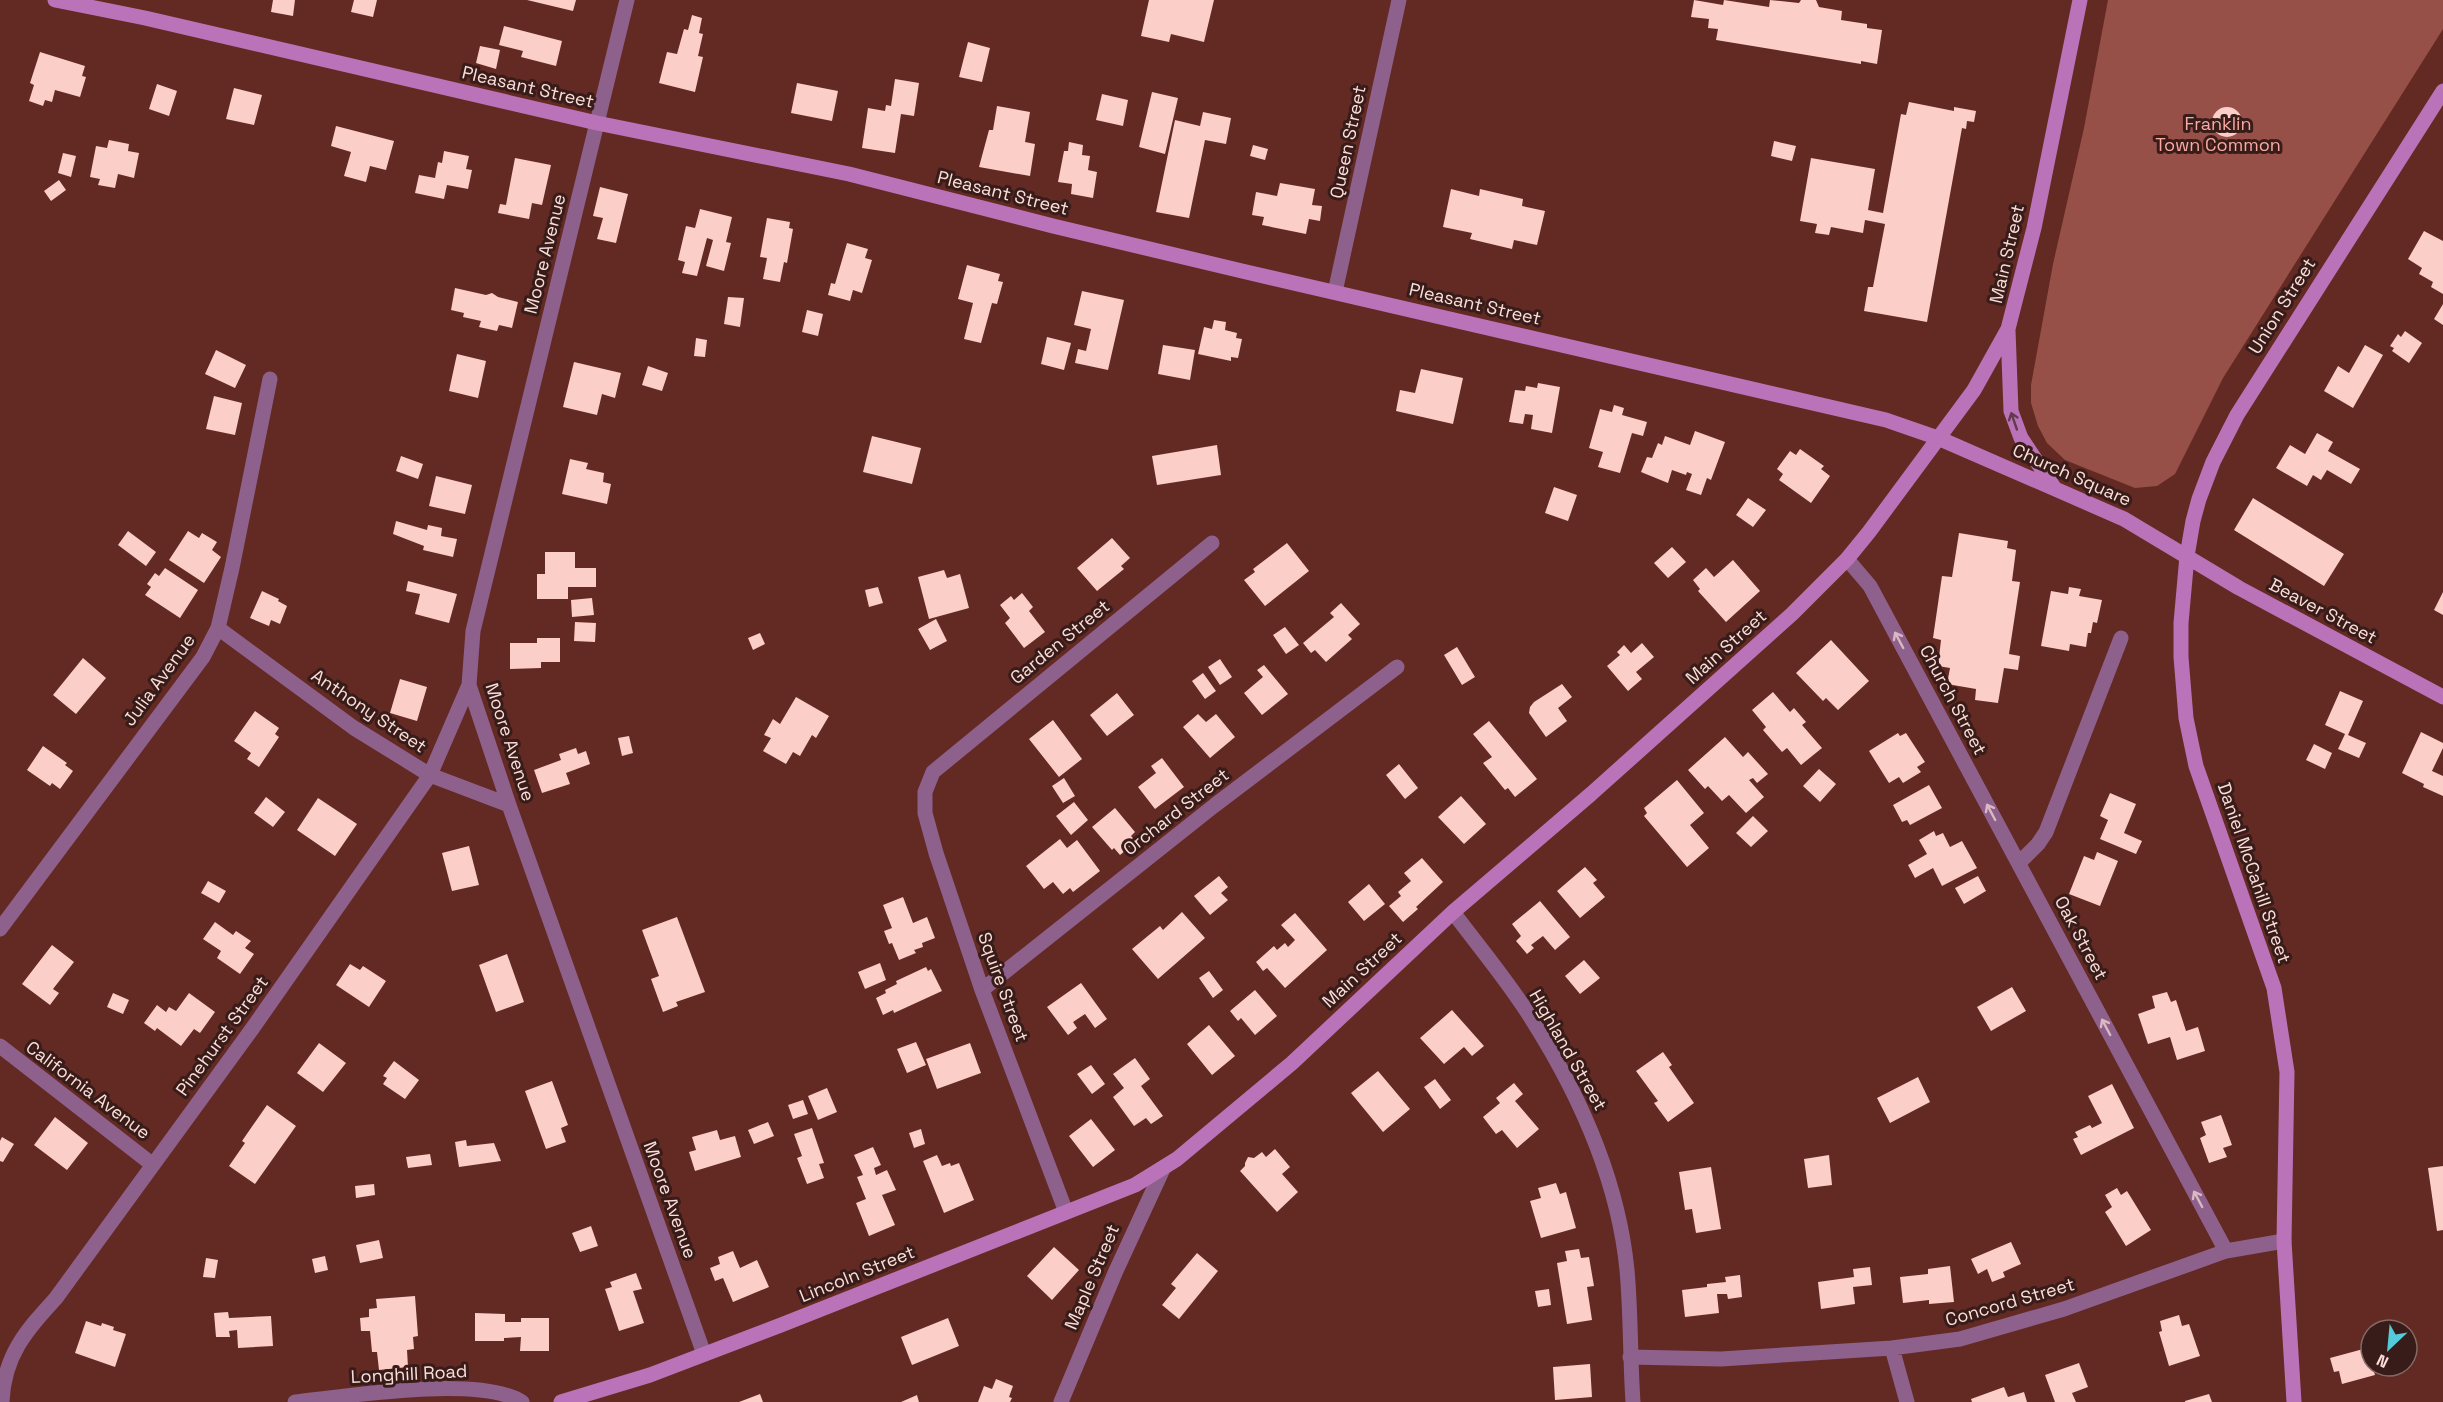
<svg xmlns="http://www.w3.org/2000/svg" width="2443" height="1402" font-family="'Space Grotesk',sans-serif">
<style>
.green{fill:#965048}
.building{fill:#fbcec8}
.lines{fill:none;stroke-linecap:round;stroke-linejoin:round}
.street{stroke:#8e618d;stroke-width:15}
.secondary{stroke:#ba73b9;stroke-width:15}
.oneway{stroke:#653a51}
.oneway2{stroke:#dbb8c2}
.labels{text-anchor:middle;stroke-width:6;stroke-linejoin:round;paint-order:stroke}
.street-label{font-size:18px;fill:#fcded9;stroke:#371c19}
.park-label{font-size:18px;fill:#faaba1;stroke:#371c19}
</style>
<rect width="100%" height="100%" fill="#632923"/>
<path class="green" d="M2108,0h335v29l-220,349 -48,96 -18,12 -22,2 -70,-28 -18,-17 -9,-17 -7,-23v-18l22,-121 31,-136z"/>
<path class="building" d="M273,0h22l-2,16 -22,-4z
M354,0h23l-4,17 -22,-5z
M527,0h49l-3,11z
M1149,0h65l-10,42 -33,-8 -2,8 -28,-6z
M1694,0l29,5 1,-5 45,7 1,-7 29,3 2,-3h15l3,7 23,4 -1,9 26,4v4l15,2 -5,34 -16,-3v3l-145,-24 2,-11 -10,-1 1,-9 -18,-2z
M692,15l10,3 -3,15 4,1 -5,22 5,1 -8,35 -36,-9 8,-31 10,2 7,-25 4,1z
M504,26l58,15 -6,25 -35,-9 2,-6 -24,-6z
M968,42l22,6 -8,34 -23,-5z
M480,46l20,4 -4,19 -20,-6z
M40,52l45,14 -3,10 4,1 -6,20 -25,-7 -3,12 -7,-2 -2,6 -14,-5 5,-16 -4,-2z
M895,79l24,4 -5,33 -13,-2 -6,39 -33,-5 6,-40 17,3 1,-6 5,1z
M797,83l41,8 -6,30 -41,-8z
M157,84l20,7 -8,25 -20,-7z
M234,88l28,7 -8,30 -28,-6z
M1152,92l26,6 -13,56 -26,-7z
M1102,94l26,6 -5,26 -27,-6z
M1909,102l45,9v-4l22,4 -2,11 -7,-1 -1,8 -4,-1 -35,194 -63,-11 4,-24h5l12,-63 -20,-4 -2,13 -32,-6 -2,8 -14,-2 2,-9 -17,-3 11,-63 64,11 -7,41 15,3 18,-99 5,1z
M997,106l33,6 -5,30 10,2 -5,32 -51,-9 10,-37h4z
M2212 122a15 15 0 1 1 30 0a15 15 0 1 1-30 0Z
M1203,112l28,6 -5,26 -21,-4 -16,78 -33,-6 19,-92 25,6z
M336,126l58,15 -8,29 -16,-4 -4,16 -22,-6 7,-24 -20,-6z
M109,140l20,4 -1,7 11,2 -5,25 -16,-4 -3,14 -17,-3 2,-6 -10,-2 6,-31 11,2z
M1774,141l22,5 -4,15 -21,-5z
M1069,142l14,3 -1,10 8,1 -2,14 9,2 -4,26 -22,-4 1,-10 -14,-2 6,-31h4z
M1253,145l15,4 -3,11 -15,-4z
M444,151l25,5 -3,13 6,1 -4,19 -21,-4 -3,14 -29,-6 4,-18 16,3 3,-16 4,1z
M63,153l13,3 -5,21 -13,-4z
M515,158l36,7 -9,40 -10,-2 -3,16 -31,-6 2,-9 6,1z
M59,180l7,10 -15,11 -7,-10z
M1280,183l35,6 -3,16 10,1 -2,15 -11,-2 -3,15 -44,-9 2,-8 -12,-2 4,-23 21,4z
M600,187l28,7 -12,49 -19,-4 6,-21 -10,-2z
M1451,189l28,7 1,-7 43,10 -1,7 23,5 -8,34 -23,-5 -2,9 -42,-10 2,-6 -29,-6z
M700,209l32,8 -6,25 5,1 -7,28 -18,-5 7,-26 -6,-2 -10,38 -15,-3 3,-11 -7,-2 8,-34 9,2z
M767,218l23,4 -1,6 4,1 -6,34 -3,-1 -4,20 -17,-3 4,-21 -7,-1z
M2424,231l19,10v53l-12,-7 2,-5 -14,-8 3,-6 -14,-9z
M847,243l21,6 -3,9 7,2 -10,33 -9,-3 -3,11 -22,-6 3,-12 4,1z
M967,265l33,9 -2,7 5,1 -6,22 -5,-1 -11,40 -17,-4 9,-36 -15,-4z
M455,288l31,7 6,-2 6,4 20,5 -6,26 -13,-3 -2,6 -18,-4 2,-6 -18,-4 1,-4 -13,-3z
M1082,291l42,9 -16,70 -33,-7 3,-14 8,2 5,-22 -17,-4z
M728,297l16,1 -4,29 -16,-3z
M2443,304v21l-9,-6z
M807,310l16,4 -5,22 -16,-4z
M1214,320l12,2 -1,8 12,3 -1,5 6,1 -4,19 -7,-1v4l-33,-7 6,-27 8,2z
M2405,331l17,12 -13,20 -17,-12 2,-3 -4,-2 8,-12 3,3z
M1047,337l24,6 -7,27 -23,-6z
M696,338l11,2 -2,17 -11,-1z
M1163,345l32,5 -5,30 -32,-6z
M2365,345l18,10 -30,53 -29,-17 14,-25 11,7z
M216,350l30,15 -11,23 -30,-14z
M457,354l29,7 -8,37 -29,-7z
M574,362l47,11 -6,25 -13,-4 -5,21 -34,-8z
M648,366l20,7 -6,18 -20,-6z
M1421,369l42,9 -10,46 -57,-13 4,-21 15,3z
M1538,383l22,4 -8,46 -21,-4 2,-14 -8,-1 -2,10 -14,-2 6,-32 10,1 1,-5 11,2z
M214,396l28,7 -7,32 -29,-6z
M1614,405l10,3 -2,7 25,7 -4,14 -11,-3 -12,40 -22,-6 5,-15 -14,-4 11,-39 12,3z
M1695,431l30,11 -14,38 -4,-2 -6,17 -15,-5 6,-16 -5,-2 -1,3 -14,-5 -4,13 -27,-11 6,-15 5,1 6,-15 4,2 3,-9 25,9z
M2317,433l16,9 -5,9 32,18 -9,15 -24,-14 -6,10 -8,-5 -6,11 -31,-18 14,-23 15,9z
M872,436l49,12 -9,36 -49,-12z
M1217,445l4,30 -64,10 -5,-29z
M1800,449l24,17 -3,3 9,7 -19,27 -32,-23 4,-6 -6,-5 13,-18 6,4z
M401,456l22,8 -5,15 -22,-8z
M570,459l18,4 -2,6 18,4 -1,9 8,2 -4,20 -45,-10z
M436,476l36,9 -7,29 -36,-8z
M1554,487l23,8 -9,26 -23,-8z
M1748,498l18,12 -13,17 -17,-12z
M2253,498l91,56 -20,32 -90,-56z
M396,521l31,9 1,-5 14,3 -1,8 16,3 -4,18 -30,-7 1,-4 -31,-12z
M128,531l28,21 -10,14 -28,-21z
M188,531l11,7 3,-5 15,9 -5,8 9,7 -17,26 -35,-23z
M1959,533l49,8 -1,7 9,2 -4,31 8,1 -11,72 11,2 -2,14 -14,-2 -6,35 -23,-3 1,-11 -29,-5 3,-16 -12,-2 3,-26 -8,-2 9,-62 10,1z
M1112,538l18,20 -9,8 3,3 -27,22 -20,-23z
M1287,543l22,28 -44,35 -21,-26 11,-8 -2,-3z
M1672,547l14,15 -18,16 -14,-15z
M545,552h30v16h21v19h-28v12h-31v-25h8z
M1733,560l27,31 -34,31 -28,-31 2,-2 -7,-9 13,-12 8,9z
M165,568l33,22 -18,28 -35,-23 6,-8 -4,-3 8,-11 4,3z
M944,570l3,8 13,-4 9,34 -40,11 -11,-42z
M408,581l49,13 -8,29 -34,-9 5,-20 -14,-3z
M878,587l5,16 -14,4 -4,-17z
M2069,587l12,2 -2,7 23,4 -5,23 -4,-1 -2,11h-3l-2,14 -16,-3 -1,7 -28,-5 10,-55 17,3z
M262,591l17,8 -1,2 9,5 -7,18 -9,-4 -2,6 -19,-8z
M2443,592v23l-9,-5z
M1022,593l11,14 -4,4 16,21 -21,16 -19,-25 5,-5 -10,-13 11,-9 3,4z
M592,598l2,17 -22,2 -1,-17z
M1341,603l19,21 -12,11 4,4 -26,23 -11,-12 -4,3 -8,-10 31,-26 -4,-4z
M936,619l11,22 -17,9 -12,-21z
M575,622l21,1 -1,19 -21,-1z
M1285,627l14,18 -13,9 -13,-19z
M760,633l5,11 -12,6 -5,-12z
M537,638h23v24h-19v6l-31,1v-26h27z
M1831,640l38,41 -31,29 -12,-12 -3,3 -27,-28z
M1642,643l12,14 -18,15 6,7 -14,12 -21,-25 13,-11 -3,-3 7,-7 7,8z
M1457,647l18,30 -13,8 -18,-30z
M83,658l23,20 -30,36 -23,-19z
M1220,659l12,18 -12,8 -12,-18z
M1264,665l24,29 -26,21 -18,-22 19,-16 -6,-7z
M1203,673l13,18 -11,8 -13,-18z
M400,679l27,8 -10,34 -27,-8z
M1562,684l10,13 -14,11 9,13 -21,16 -17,-24 1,-6 4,-5z
M2340,691l23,10 -15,34 18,8 -7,15 -21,-9 7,-15 -20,-9z
M1773,692l17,20 4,-4 12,14 -4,3 20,23 -21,17 -14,-17 -5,4 -19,-22 3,-3 -14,-17z
M1117,693l17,22 -27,21 -17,-21z
M796,697l33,19 -13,22 -4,-3 -12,21 -7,-4 -7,12 -23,-13 8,-13 -7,-3 9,-16 7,5z
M255,711l24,17 -4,6 4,3 -20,30 -12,-8 4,-6 -17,-12z
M1198,714l8,8 10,-8 19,23 -25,21 -27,-31z
M1053,720l29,39 -23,18 -30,-38z
M1489,721l48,58 -22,18 -7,-9 -3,2 -22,-27 9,-6 -19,-23z
M2421,732l22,11v5l-11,23 11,5v20l-20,-9 1,-3 -22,-11z
M1898,733l2,3 6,-3 19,29 -8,5 4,5 -18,11 -4,-6 -10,6 -20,-32z
M629,736l4,17 -11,3 -4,-18z
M1725,737l18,20 5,-5 20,22 -11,9 -4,-5 -4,2 15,17 -18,16 -17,-18 -7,6 -14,-15 -3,3 -17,-19z
M2314,744l18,9 -7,16 -19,-9z
M43,746l24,17 -2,2 8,6 -13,18 -8,-6 -2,3 -23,-16z
M576,748l2,6 8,-3 4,13 -24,9 4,11 -28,9 -8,-23 27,-10 -2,-6z
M1162,758l22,29 -29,22 -17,-22 18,-14 -5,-7z
M1399,764l19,24 -13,11 -19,-24z
M1819,769l17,15 -16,18 -17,-16z
M1064,778l11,18 -12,7 -11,-17z
M1677,780l27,33 -14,12 19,23 -22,19 -43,-51 3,-3 -3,-5z
M1929,785l13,23 -32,17 -3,-5 -5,2 -9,-17z
M2110,793l26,11 -12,29 18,8 -6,13 -36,-15 8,-19 -8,-4z
M1461,796l25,28 -22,20 -26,-27z
M266,797l19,15 -12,15 -19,-14z
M318,798l39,26 -22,32 -38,-26z
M1074,802l14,18 -17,15 -15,-19z
M1115,808l20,24 -4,4 5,6 -16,13 -6,-7 -2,2 -20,-23z
M1753,816l15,15 -17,16 -15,-14z
M1934,831l2,5 7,-3 7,14 12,-6 15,27 -35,18 -9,-18 -18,10 -7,-13 19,-11 -8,-14z
M1060,839l7,9 10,-8 23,31 -27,21 -3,-4 -7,6 -10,-12 -9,7 -18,-23z
M469,846l10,39 -27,6 -10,-38z
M2097,852l21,9 -18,45 -31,-12 15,-38 10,4z
M1422,858l21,24 -27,25 2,2 -15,13 -14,-16 12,-10 -3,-4 13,-11 -7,-8z
M1585,867l12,13 -4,3 12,14 -25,21 -23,-27z
M1219,876l9,11 -7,6 7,7 -18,15 -16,-19z
M1978,876l8,15 -22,13 -9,-16z
M208,881l18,10 -7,12 -18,-10z
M1369,884l16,20 -21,17 -16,-19z
M903,897l10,26 14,-6 8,21 -13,5 1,4 -9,3 2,3 -17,7 -7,-17 -3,1 -5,-13 8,-3 -9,-23z
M1540,901l30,36 -15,13 -12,-14 -12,9 3,3 -7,6 -11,-13 5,-5 -9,-12z
M1182,912l23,26 -47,41 -26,-30 28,-23 3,4z
M1295,913l32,37 -42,38 -18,-20 -4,3 -7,-9 18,-16 3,4 8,-7 3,4 7,-7 -14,-15z
M677,917l28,75 -29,10 2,4 -15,6 -12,-33 8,-3 -17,-46z
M215,922l18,13 3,-4 15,10 -6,7 9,6 -14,20 -23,-16 4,-7 -18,-12z
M52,945l22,17 -21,27 6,4 -9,12 -28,-21z
M507,954l17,48 -28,10 -17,-47z
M1584,960l16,18 -20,16 -15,-18z
M880,963l6,17 -21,9 -7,-17z
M350,964l10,6 3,-4 23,15 -17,26 -33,-22z
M926,967l2,4 3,-2 11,22 -48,22 -1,-3 -10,5 -7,-17 10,-5 -1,-3 12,-6 -1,-3z
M1209,971l14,19 -10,8 -14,-20z
M1081,983l26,36 -12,9 -10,-14 -12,8 4,6 -9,7 -21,-28z
M2012,987l14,24 -35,20 -14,-24z
M1255,990l22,26 -22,19 -14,-17 -3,3 -8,-10z
M2167,992l4,10 5,-2 10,31 12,-4 7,24 -28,9 -7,-23 -22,7 -10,-30 17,-6 -3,-12z
M113,993l16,7 -6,14 -16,-7z
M189,993l26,19 -15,21 -6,-4 -13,17 -24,-18 -2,3 -11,-8 13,-18 9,7 3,-5 7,4z
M1452,1010l32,36 -12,10 -8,-9 -20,17 -24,-26z
M1209,1025l26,31 -23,19 -25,-31z
M916,1042l10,23 -19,8 -10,-24z
M319,1043l27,20 -23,29 -26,-19z
M970,1043l11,30 -44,16 -11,-30z
M1663,1052l9,13 -3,2 25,36 -26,19 -14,-19 4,-2 -22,-30z
M1135,1058l15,21 -9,7 22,30 -12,8 -5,-6 -12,8 -21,-29 11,-9 -11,-14z
M394,1061l25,19 -14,19 -22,-15 4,-6 -4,-2z
M1091,1065l14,19 -13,10 -15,-20z
M1378,1071l32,38 -27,23 -32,-39z
M1918,1077l12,25 -40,21 -13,-25z
M1435,1079l16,21 -11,9 -16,-22z
M552,1081l16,44 -7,3 5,14 -20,7 -21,-58z
M1514,1083l9,11 -8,7 24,28 -22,19 -15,-18 -6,4 -13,-17 17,-14 -4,-5z
M2112,1084l22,44 -53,27 -8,-16 5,-2 -3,-5 15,-7 2,3 10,-5 -14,-27z
M827,1088l10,24 -19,8 -10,-24z
M803,1100l5,14 -15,5 -5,-14z
M267,1105l29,21 -41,58 -26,-18 16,-23 -3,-2z
M2221,1115l11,30 -9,3 4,9 -18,6 -9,-25 6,-3 -5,-13z
M55,1117l33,26 -21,27 -33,-25z
M1091,1119l24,31 -22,17 -24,-31z
M768,1122l6,14 -20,8 -6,-14z
M812,1128l12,35 -5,1 5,14 -17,6 -10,-26 5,-2 -8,-22z
M921,1129l4,15 -11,4 -5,-15z
M717,1130l3,10 15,-4 6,21 -46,14 -6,-19 7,-2 -4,-13z
M2,1137l12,7 -11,18 -3,-1v-20z
M466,1140l1,6 27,-3 7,18 -42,6 -4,-25z
M873,1147l8,18 -7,3 2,7 11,-5 9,20 -14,5 13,30 -26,11 -13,-33 10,-4 -9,-22 6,-2 -9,-20z
M1275,1149l15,18 -8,7 16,18 -21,20 -37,-41 5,-5v-3l3,-6 6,1 8,-6 4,5z
M430,1154l2,11 -24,3 -2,-11z
M937,1155l5,11 8,-3 1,3 8,-3 15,37 -30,13 -21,-52z
M1829,1155l3,30 -24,3 -4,-29z
M2443,1166v64l-6,1 -9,-63z
M1711,1167l10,62 -25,4 -4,-24 -7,1 -6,-38z
M1556,1183l4,11 6,-2 10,36 -35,10 -11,-37 11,-3 -3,-10z
M374,1184l1,11 -19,3 -1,-12z
M2117,1188l4,7 6,-4 24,39 -25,16 -21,-34 7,-5 -7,-12z
M591,1226l7,20 -18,6 -8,-19z
M379,1240l4,18 -23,5 -4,-18z
M2011,1242l10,22 -18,8 2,5 -13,5 -5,-13 -9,5 -7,-15z
M1054,1247l25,23 -27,30 -25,-24z
M1579,1249l2,9 8,-1 5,29 -7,1 5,33 -25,4 -10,-61 10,-2 -2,-10z
M733,1251l7,17 17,-8 12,27 -36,15 -10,-24 -8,3 -5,-13 10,-4 -2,-7z
M1197,1253l21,18 -39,48 -17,-14 14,-17 -5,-4z
M325,1256l3,14 -13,3 -3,-14z
M206,1258l12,2 -3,18 -12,-1z
M1950,1266l4,36 -25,2v-4l-26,3 -3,-26 28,-3v-5z
M1870,1267l2,18 -19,2 2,17 -34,5 -3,-27 36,-5 -1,-8z
M636,1273l6,16 -9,2 11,32 -25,8 -14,-42 7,-2 -2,-5z
M1740,1275l2,22 -14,2 -1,-5h-10l2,19 -34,4 -3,-27 25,-3v-3l19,-2 -1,-5z
M1549,1289l2,16 -13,2 -3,-16z
M415,1296l3,40 -5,1 1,12 -7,1 1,17 -29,3 -2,-18h-5l-2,-21h-9l-1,-13 9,-1v-8l8,-1 -1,-9z
M228,1312l1,6 42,-2 2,30 -35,2 -1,-18 -8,1 1,6h-14l-2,-24z
M475,1313l30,1v8h16v-4h28v33h-29l1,-14 -17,1v3h-29z
M2179,1315l3,11 7,-2 11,32 -31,10 -10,-34 3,-1 -2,-10z
M948,1318l11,28 -47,19 -11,-28z
M86,1321l15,5 1,-3 12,4 -1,3 13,4 -11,33 -40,-14z
M2367,1348l8,27 -33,9 -3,-13 -5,1 -4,-14z
M2079,1363l9,24 -16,6 4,9h-21l-10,-27z
M1590,1364l2,33 -37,3 -2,-33z
M996,1379l17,7 -4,11 3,1 -2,4h-32l6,-16 8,3z
M2004,1387l4,10 16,-5 3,10h-55l-1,-3z
M760,1394l3,8h-24z
M2209,1394l3,8h-27v-1z
M917,1395l2,7h-18z"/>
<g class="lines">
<path class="street" d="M627,0l-154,631 -4,54 40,120 195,549
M1335,292l64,-292
M1847,559l23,27 356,665
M218,628l136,100 76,47 79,30
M2019,863l19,-19 8,-12 75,-194
M1453,912c26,35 55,69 78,106 49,77 87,161 96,252 4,44 3,88 6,132
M0,929l203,-272 15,-29 14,-60 38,-189
M982,990l233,-185 182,-138
M0,1046l153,119
M1066,1212l-84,-222 -46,-137 -11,-40v-21l8,-20 279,-229
M1892,1348l15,54
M1630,1357l91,2 171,-11 68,-9 104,-30 162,-58 58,-10
M2,1402c2,-47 24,-71 54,-104l196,-269 178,-254 39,-90
M295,1402c52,-6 185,-27 227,0
M1061,1402l54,-129 48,-104"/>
<path class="secondary" d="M55,0l90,18 452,105 252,51 204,52 189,45 644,149 52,18 186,81 115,69 204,109
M2008,330l3,81 10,27 34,51
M561,1402l89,-27 131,-50 354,-140 42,-26 115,-96 161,-151 138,-118 201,-180 55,-55 22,-27 105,-142 34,-61 26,-101 46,-228
M2294,1402l-10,-161 3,-169 -13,-84 -78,-222 -10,-48 -5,-61v-34l6,-67 6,-35 6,-22 14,-37 24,-47 206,-324"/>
</g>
<defs><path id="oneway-shaft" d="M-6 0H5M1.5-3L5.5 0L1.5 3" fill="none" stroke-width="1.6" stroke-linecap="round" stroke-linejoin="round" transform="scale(1.5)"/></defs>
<use class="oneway" href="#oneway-shaft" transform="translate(2014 421) rotate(-109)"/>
<g class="oneway2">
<use href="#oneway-shaft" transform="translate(1899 640) rotate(-118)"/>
<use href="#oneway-shaft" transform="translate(1991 812) rotate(-118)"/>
<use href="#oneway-shaft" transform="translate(2106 1027) rotate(-118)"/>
<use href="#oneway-shaft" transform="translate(2198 1199) rotate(-118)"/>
</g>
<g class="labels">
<g class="street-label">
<text transform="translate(528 87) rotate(13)" y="6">Pleasant Street</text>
<text transform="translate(1348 142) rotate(-78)" y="6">Queen Street</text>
<text transform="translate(1003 193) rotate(14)" y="6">Pleasant Street</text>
<text transform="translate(545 254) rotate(-76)" y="6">Moore Avenue</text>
<text transform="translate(2007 254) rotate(-77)" y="6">Main Street</text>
<text transform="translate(1475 304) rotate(13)" y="6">Pleasant Street</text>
<text transform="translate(2282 306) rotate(-58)" y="6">Union Street</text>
<text transform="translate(2072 475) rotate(24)" y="6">Church Square</text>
<text transform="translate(2323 611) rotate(28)" y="6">Beaver Street</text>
<text transform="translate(1060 642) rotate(-39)" y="6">Garden Street</text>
<text transform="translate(1726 647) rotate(-42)" y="6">Main Street</text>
<text transform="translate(159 680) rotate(-54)" y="6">Julia Avenue</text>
<text transform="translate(1953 700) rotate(62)" y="6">Church Street</text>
<text transform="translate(369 711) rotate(34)" y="6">Anthony Street</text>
<text transform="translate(510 742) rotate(72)" y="6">Moore Avenue</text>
<text transform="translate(1176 812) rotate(-38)" y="6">Orchard Street</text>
<text transform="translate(2254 873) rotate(71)" y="6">Daniel McCahill Street</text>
<text transform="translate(2081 938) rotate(62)" y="6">Oak Street</text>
<text transform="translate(1362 970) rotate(-43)" y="6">Main Street</text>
<text transform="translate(1003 987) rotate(70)" y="6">Squire Street</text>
<text transform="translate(222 1036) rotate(-54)" y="6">Pinehurst Street</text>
<text transform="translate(1568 1050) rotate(60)" y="6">Highland Street</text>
<text transform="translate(88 1090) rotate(37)" y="6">California Avenue</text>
<text transform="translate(670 1200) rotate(70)" y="6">Moore Avenue</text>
<text transform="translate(857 1274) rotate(-22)" y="6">Lincoln Street</text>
<text transform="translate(1092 1277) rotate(-67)" y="6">Maple Street</text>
<text transform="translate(2010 1302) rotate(-16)" y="6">Concord Street</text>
<text transform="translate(409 1374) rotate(-3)" y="6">Longhill Road</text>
</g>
<g class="park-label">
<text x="2218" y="130">Franklin<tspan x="2218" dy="21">Town Common</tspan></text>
</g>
</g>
<g transform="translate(2389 1348) rotate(206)"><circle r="28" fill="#371c19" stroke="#866a66" stroke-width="1.5"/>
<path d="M0-4.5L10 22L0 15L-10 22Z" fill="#53cbdb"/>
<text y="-9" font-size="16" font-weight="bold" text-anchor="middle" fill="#fcded9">N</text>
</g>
</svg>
